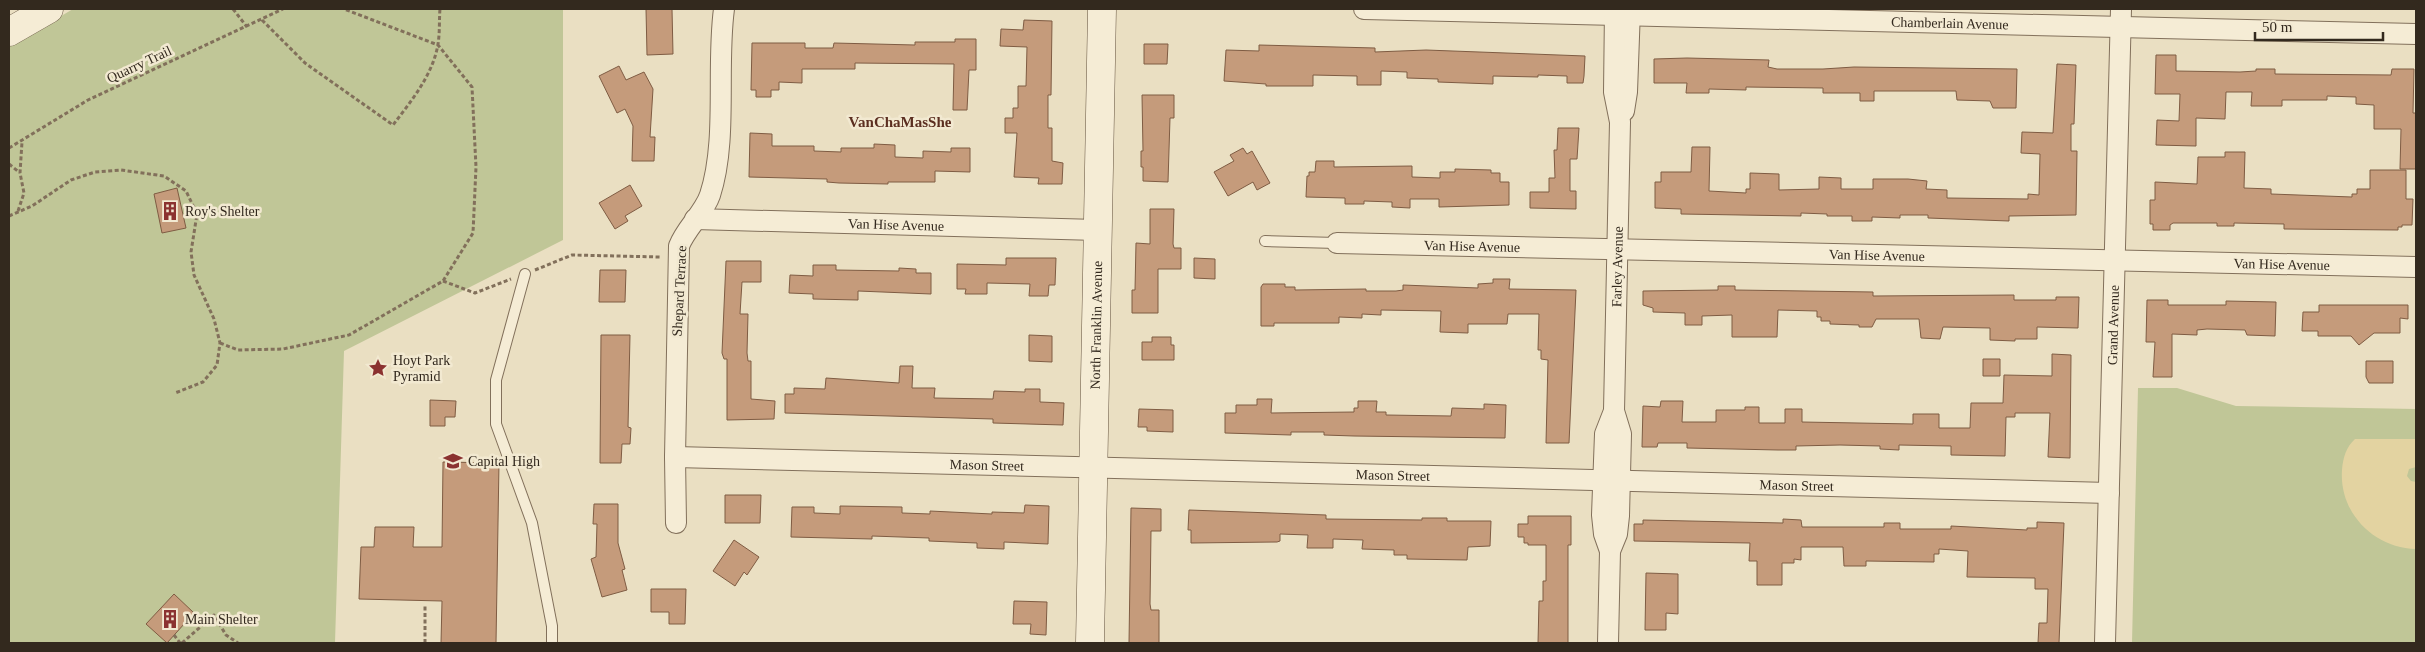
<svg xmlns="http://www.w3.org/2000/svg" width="2425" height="652" font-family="Georgia,serif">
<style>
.green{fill:#c0c697}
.sand{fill:#e3d3a1}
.building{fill:#c59b7b;stroke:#7f5c43}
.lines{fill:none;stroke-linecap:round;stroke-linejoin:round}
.lane-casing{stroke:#82705b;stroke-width:12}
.street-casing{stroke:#82705b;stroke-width:22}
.secondary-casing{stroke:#64523e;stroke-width:29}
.path{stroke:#82705b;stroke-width:3;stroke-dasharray:4 2.5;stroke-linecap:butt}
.lane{stroke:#f5ecd5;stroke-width:10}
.street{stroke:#f5ecd5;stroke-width:20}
.secondary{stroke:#f5ecd5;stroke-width:28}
.labels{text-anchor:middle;stroke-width:5;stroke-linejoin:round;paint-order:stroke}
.street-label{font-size:14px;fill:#33291e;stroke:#f2e9d1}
.poi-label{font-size:14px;fill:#33291e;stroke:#f2e9d1;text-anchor:start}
.neighbourhood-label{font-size:15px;font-weight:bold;fill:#5c2f21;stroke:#f2e9d1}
</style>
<rect width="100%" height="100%" fill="#eadfc2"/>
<path class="green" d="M73,9h490v231l-219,111 -9,292h-326v-596z
M2138,388h39l59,18 180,3v234h-284z"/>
<path class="sand" d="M2355,439h61v28l-7,2 -2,7 4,5 5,1v67c-42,-1 -77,-36 -74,-79 1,-12 4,-23 13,-31z"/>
<path class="building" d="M646,9h26l1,45 -26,1z
M1024,20l28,1 -1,74h-3v33h4v33l11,2 -1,21h-24l1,-6 -25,-1 3,-44h-12v-15h8v-10h5v-22h8l1,-39 -27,-1 1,-17 22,1z
M955,39h21v31h-7l-2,40h-14l1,-46 -99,-1v6h-53v14l-23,-1v8h-8v7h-15v-7h-5l1,-47h53v5h28l1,-5 81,2v-3h40z
M1144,44h24l-1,20h-23z
M1259,45l116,3v4l51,-2 159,6 -1,20 -1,7h-16v-7l-29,-1v2l-45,-1v8l-55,-2v-3l-31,-1v-6l-26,-1v14h-24v-9l-44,-1v11h-47v-2l-42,-3 2,-31 33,1z
M2156,55h20v16l64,1 16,-1v-2h19v5l116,1 1,-6h22l-1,44h3v56h-16l1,-40h-27v-24l-18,-1v-7l-29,-1v4h-45v6h-31l1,-14h-26l-1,27 -29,-1v28l-40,-1 1,-25 22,1 1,-27h-25z
M1687,58l82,2 -1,7 9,2h46l31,-2 163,2 -1,39h-23l-3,-7 -33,-1 -1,-9h-82v10h-14v-8h-37v-5l-77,-1v3l-37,-1v4h-23l1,-10h-33v-24z
M2057,64l19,1 -2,59h-3v27h6l-1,64 -67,1v5l-81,-3v-3h-28v3l-28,-1v4h-20v-5h-25v-2l-26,-1v3l-120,-2v-5l-26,-1v-26h6v-10h30l1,-25h18l-1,44 37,2v-4h4v-16l29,1v16l40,-1v-12l22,1v11h32v-10h35l19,2 -1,8 21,1v8l81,1v-5l11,1 1,-41 -19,-1 1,-21 31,1z
M619,66l7,14 18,-8 9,17 -3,48h5l-1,24h-22l1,-35 -8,-17 -8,4 -18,-37z
M1142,95h32v23h-4l-2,64 -25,-1v-14h-2v-16h2z
M1558,128h21l-2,31h-7v32h6v18l-46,-1v-16h19v-14h6l-1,-28h3z
M750,133l22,1v12h42v5l27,1v-4h33v-4l21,1v12l28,1v-7l28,1v-4h19v24l-35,-1v11h-47v2l-49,-1 -12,-1v-3l-78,-2z
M1243,148l4,6 5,-3 18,32 -13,7 -4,-8 -25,14 -14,-24 20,-11 -4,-6z
M2225,152h20l-1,36 27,1v5l81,3v-3h5v-5h13v-19h36v29h7l-1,26h-10v2h-4v3l-114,-1v-5l-50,-1v3h-17v-3h-44l-3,2v5h-17v-6h-3v-24h5v-18l42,2 1,-27h27z
M1316,161h18v6l78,-1v11l28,1v-6h15v-3l36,1v3h9v9h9v23l-70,2v-8h-29v9l-18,-1v-5l-28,-1v3h-19v-6l-39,-1 1,-21h2v-4h6z
M630,185l12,21 -17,10 3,5 -13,8 -16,-26z
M177,188l9,40 -24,5 -8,-39z
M1150,209h24l-1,35 1,4h7v21h-23v44h-26v-23h3l1,-47 14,1z
M1006,258h50l-1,27h-6l-1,11h-19l1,-12 -43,-1v11h-22l1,-5h-9v-25l49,1z
M1194,258l21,1v20l-21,-1z
M726,261h35v21h-19l-2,32h8l-1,39 1,8h3v38l24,2 -1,18 -47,1v-61h-3l-2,-6z
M813,265h23v5l63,1v-3l17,1v4h15v21l-73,-3v9l-45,-1v-5l-24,-1 1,-18 23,1z
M600,270h26l-1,32h-26z
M1493,279h17l-1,10 67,1 -7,153h-23l2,-83 -7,-1v-9h-3l1,-36h-31l-1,10h-39v9l-28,-1 1,-21 -60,-1v5l-19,-1v4l-23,-1v6h-65v3h-13v-39l2,-3h22v3h10v3l71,-1v2h30l7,-1v-5l75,3v-4l15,-1z
M1718,286h17v4l138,2v4l141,-1v5h42v-3h23l-1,31 -41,-1v12h-22v2l-25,-1v-12l-47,-1 -3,12 -19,-1 -2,-19h-43l-4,8h-13v-2l-29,-1v-3h-9v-4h-4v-6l-39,-1 -1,27h-45v-22l-30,1v9h-17v-12l-32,-1v-4l-10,-3v-14l75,-1z
M2147,300h21v5h58v-4l50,1 -1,34 -28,-1 -2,-5 -38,-1 -10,1v5l-25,-1v43h-19l2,-35h-9z
M2319,305h89v14l-8,-1v15h-26l-15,12 -8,-9h-33v-5h-16l1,-19h16z
M601,335h29l-2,92 3,1 -1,16h-8l-1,19h-21z
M1029,335l23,1v26l-23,-1z
M1152,337h19v8h3v15h-32v-18h10z
M2052,354l19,1 -1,103 -22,-1 2,-44h-35v4h-9l-1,39 -54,-1v-9l-52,-1v5l-19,-1v-3l-40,-1 -44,1v4h-18l-91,-2v-5h-29l-1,4h-15l1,-41 17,1 1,-6h22l-1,21h34v-12h29v-3h14v16h26v-14h17v13l111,2v-10h26v14h31l1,-25h32l1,-28 48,1z
M1983,359h17v17h-17z
M2366,361h27v22h-24l-3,-6z
M900,366h13l-1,22h23l-1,10 59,1 1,-8 31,1v-3h15v13l24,1 -1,22 -70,-2v-4l-208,-6v-19h9v-6l31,1 1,-11 73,5z
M1257,399h15l-1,14 83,-1v-4h4v-7h19l-1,11h10v3l65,1 1,-8 32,1v-5l22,1 -1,33 -151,-2 -30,-1v-3h-33v3l-66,-2v-20h11v-8h21z
M430,400l26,1 -1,16h-10v9h-15z
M1139,409l34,1v22l-26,-1v-4h-9z
M443,462l56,1 -3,180h-55l1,-42 -83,-2 2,-52h13l1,-20h39l-1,20h29z
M725,495h36l-1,28h-35z
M594,504h24v39l7,26 -3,1 5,20 -25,7 -11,-38 5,-2 1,-33h-4z
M1025,505l24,1 -1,38 -44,-2v7l-27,-1v-5l-48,-2v-3l-57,-2v3l-81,-2 1,-30h22v6l26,1v-8l62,1v6l28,1v-3l62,3v-2l32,1z
M1131,508l30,1v22h-10l-1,73 1,6h8v33h-30z
M1189,510l137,5v4l96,1v-2h25v3h44l-1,25 -22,1 -1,13 -60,-1v-4h-13v-5l-32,-1 1,-9 -30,-1v9h-26l1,-13 -28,-1v7l-3,1 -86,1v-13h-3z
M1528,516h43v29h-3v98h-30l1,-42h4v-20h3v-36h-18v-2h-4v-6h-6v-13h10z
M1783,519l18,1 1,7h82v-4h16v6h51v-3l76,4v-2h10v-6l27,1 -5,120h-21l1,-20h8l1,-34h-13v-11l-68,-1 1,-26 -29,-2v5h-5v8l-68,-1v5h-22l-1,-19h-42v13l-7,-1v4h-12v22h-25v-24h-8l1,-18 -116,-2v-17h9v-4l140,3z
M734,540l25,17 -12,18 -3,-3 -9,14 -22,-15z
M1646,573l32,1v40l-12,-1v17h-21z
M651,589h35l-1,35h-16v-12h-18z
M174,594l20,19 -27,30 -21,-19z
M1014,601l33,1 -1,33 -16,-1 1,-10h-18z"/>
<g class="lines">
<g class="lane-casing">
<path id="lane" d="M1265,241l72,2
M525,274l-29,106v44l36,99 20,103v17"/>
</g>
<g class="street-casing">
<g id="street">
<path id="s1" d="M1364,9l1052,25"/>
<path d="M1624,111l3,-19 3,-83"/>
<path id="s2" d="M695,219l402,11"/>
<path id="s3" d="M1337,243l1079,24"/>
<path id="s4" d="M675,457l1434,36"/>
<path d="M676,523l-1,-66 4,-211c7,-18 25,-33 31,-51 18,-55 6,-128 14,-186"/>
<path d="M1610,551l-6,-17 -2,-19 3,-81 9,-23"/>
<path id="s5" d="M1608,643l2,-92 7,-17 2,-18 2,-82 -7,-23 6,-289 -6,-30 1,-83"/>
<path id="s6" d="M2105,643l16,-634"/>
</g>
</g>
<g class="secondary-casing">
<g id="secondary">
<path d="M9,32l40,-23"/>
<path id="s7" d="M1090,643l12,-634"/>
</g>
</g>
<path class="path" d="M233,9l14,18
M262,20l43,43 88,62c18,-24 40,-50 45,-81 2,-12 1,-24 2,-35
M9,148l79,-48 195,-91
M9,164l10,8
M18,211l6,-18 -4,-20 2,-31
M9,216l23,-10 39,-26 24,-8 26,-2 43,6 22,15 11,23 -6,38 3,23 20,44 6,24 -3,22 -14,17 -28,11
M535,270l37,-15 89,2
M443,281l32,12 36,-14
M220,343l18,7 45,-1 66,-14 94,-54 30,-48 3,-66 -4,-80 -34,-42 -94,-36
M174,635l6,8
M182,643l32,-28 12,20 12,8
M425,643v-38"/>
<use href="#lane" class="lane"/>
<use href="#street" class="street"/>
<use href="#secondary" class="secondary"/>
</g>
<defs>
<g id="building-bare" transform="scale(1.5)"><path d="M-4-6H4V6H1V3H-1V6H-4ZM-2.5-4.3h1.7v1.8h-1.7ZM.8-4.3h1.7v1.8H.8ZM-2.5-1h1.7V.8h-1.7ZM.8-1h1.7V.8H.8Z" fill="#8b3230" stroke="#f2e9d1" stroke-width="2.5" paint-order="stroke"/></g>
<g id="sight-bare" transform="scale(1.5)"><path d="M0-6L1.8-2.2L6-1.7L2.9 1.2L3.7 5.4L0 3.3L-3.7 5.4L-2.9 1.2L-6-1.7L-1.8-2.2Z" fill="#8b3230" stroke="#f2e9d1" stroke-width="2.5" paint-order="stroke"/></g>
<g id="school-bare" transform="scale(1.5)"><path d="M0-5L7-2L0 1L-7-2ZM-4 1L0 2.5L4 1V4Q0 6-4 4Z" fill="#8b3230" stroke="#f2e9d1" stroke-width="2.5" paint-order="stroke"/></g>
</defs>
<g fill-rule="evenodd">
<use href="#building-bare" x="170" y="211"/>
<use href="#sight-bare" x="378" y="368"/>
<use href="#school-bare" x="453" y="461"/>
<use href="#building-bare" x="170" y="619"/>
</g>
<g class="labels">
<g class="street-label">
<text dy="5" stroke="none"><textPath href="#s1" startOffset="586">Chamberlain Avenue</textPath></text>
<text transform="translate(139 64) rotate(-25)" y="5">Quarry Trail</text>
<text dy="5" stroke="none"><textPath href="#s2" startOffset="201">Van Hise Avenue</textPath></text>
<text dy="5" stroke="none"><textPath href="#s3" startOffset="135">Van Hise Avenue</textPath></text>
<text dy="5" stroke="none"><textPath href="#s3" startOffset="540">Van Hise Avenue</textPath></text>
<text dy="5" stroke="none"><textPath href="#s3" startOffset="945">Van Hise Avenue</textPath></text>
<text dy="5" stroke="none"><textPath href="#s5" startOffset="379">Farley Avenue</textPath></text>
<text transform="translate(679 291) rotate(-87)" y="5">Shepard Terrace</text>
<text dy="5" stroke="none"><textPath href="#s7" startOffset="318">North Franklin Avenue</textPath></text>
<text dy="5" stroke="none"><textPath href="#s6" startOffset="318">Grand Avenue</textPath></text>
<text dy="5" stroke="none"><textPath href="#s4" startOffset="312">Mason Street</textPath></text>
<text dy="5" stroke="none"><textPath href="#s4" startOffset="718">Mason Street</textPath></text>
<text dy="5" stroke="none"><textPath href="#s4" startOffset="1122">Mason Street</textPath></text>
</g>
<g class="poi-label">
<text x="185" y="216">Roy's Shelter</text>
<text x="393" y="365">Hoyt Park<tspan x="393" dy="16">Pyramid</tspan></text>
<text x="468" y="466">Capital High</text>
<text x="185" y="624">Main Shelter</text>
</g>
<g class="neighbourhood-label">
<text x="900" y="127">VanChaMasShe</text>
</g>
</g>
<rect width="2425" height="652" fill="none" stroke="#33291e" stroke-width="20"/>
<path d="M2255 32v8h128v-8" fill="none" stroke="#33291e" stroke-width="2.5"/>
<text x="2262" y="32" font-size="15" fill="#33291e" stroke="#f2e9d1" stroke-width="4" paint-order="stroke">50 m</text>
</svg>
